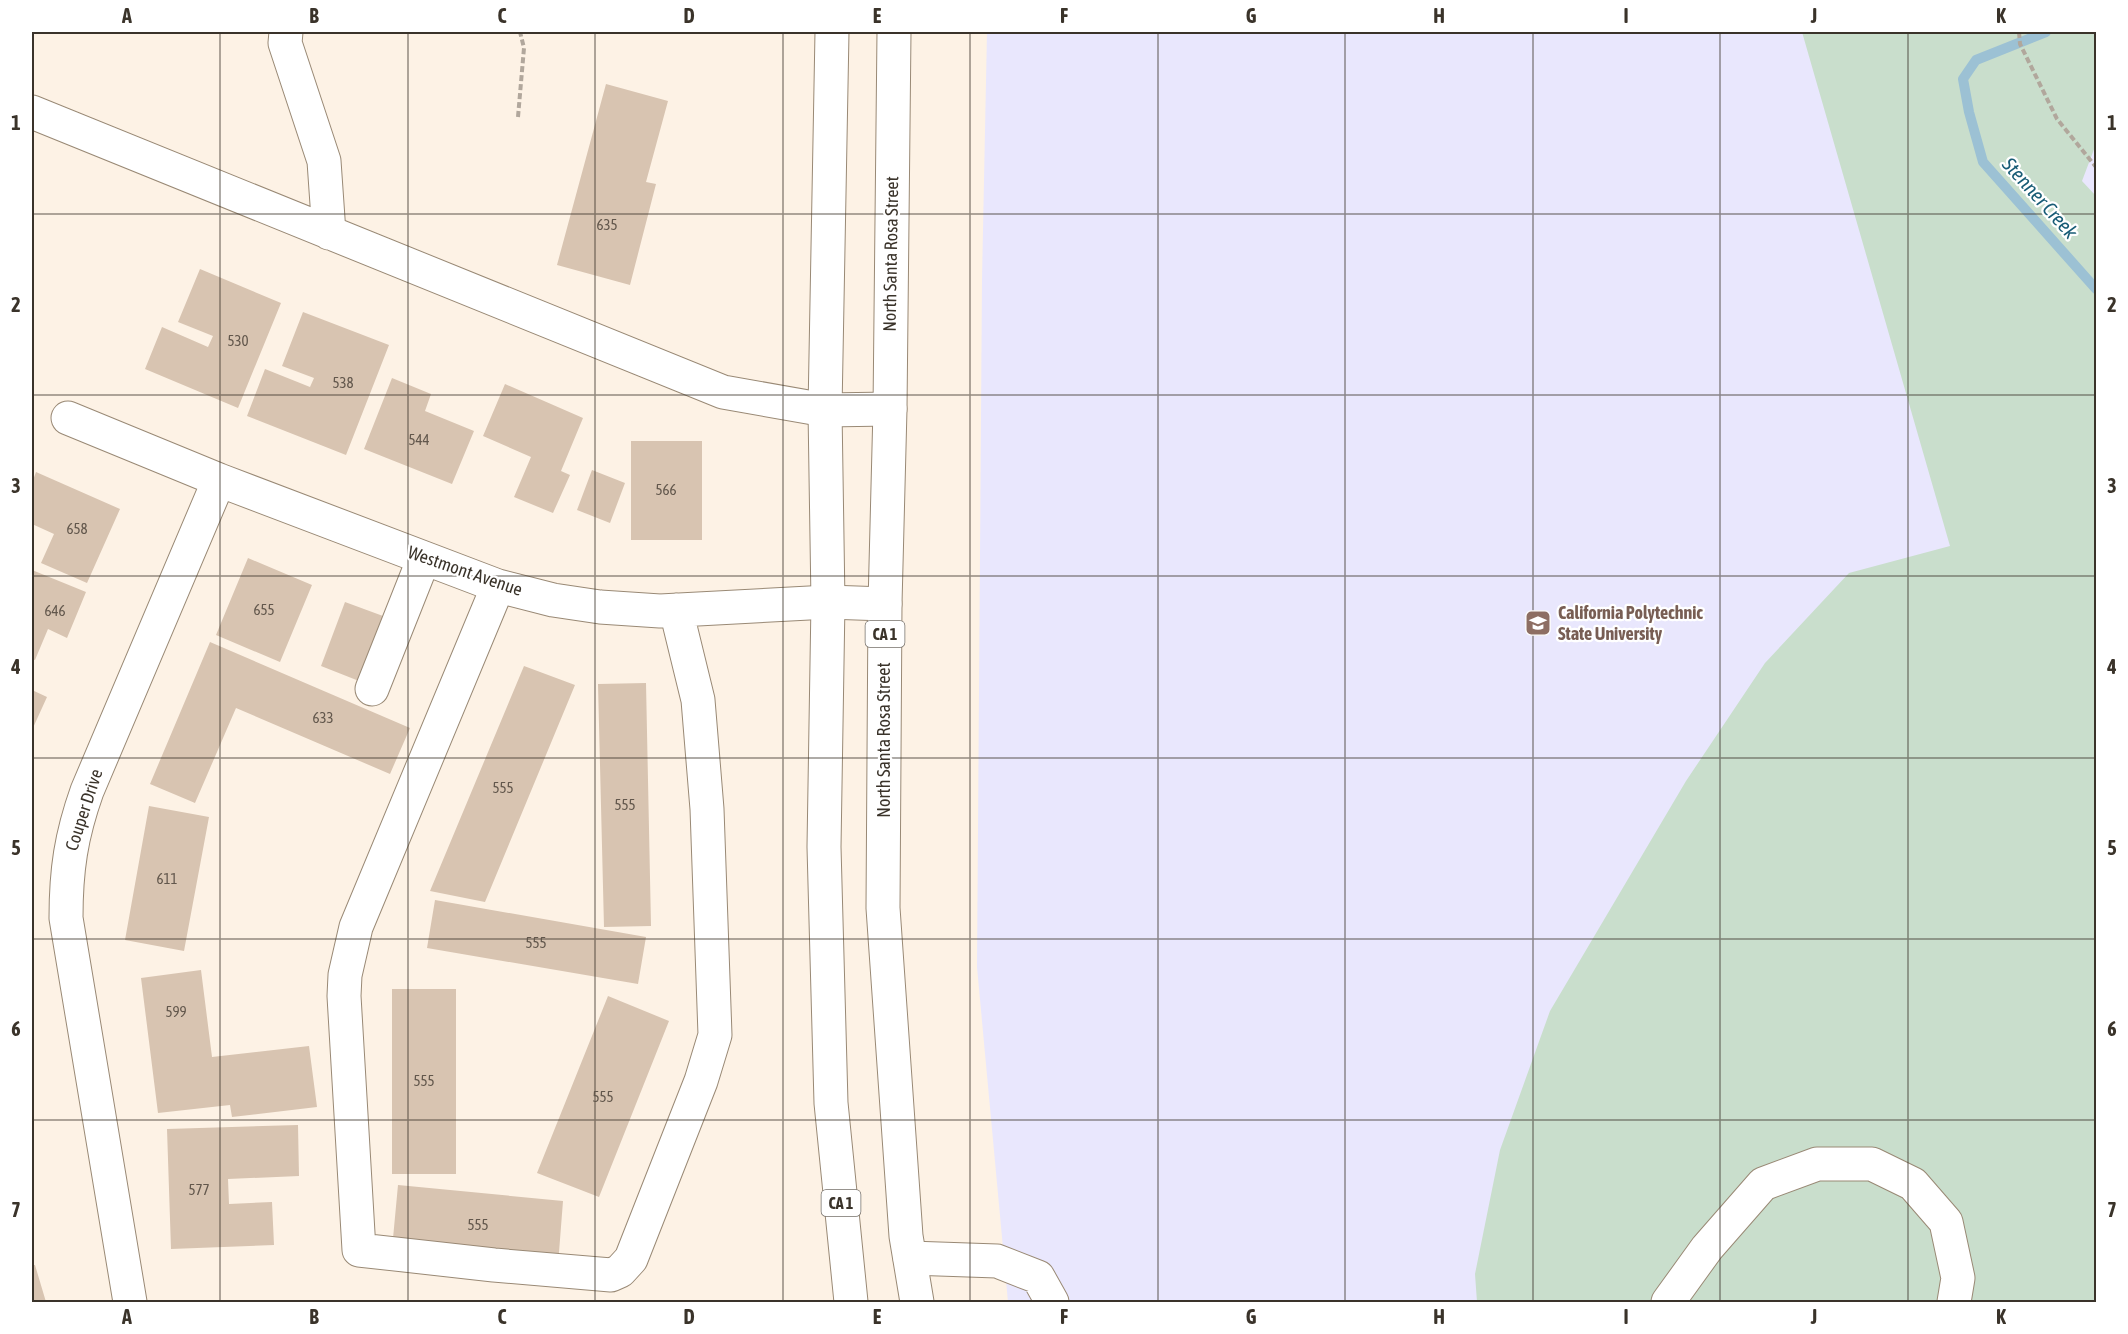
<svg xmlns="http://www.w3.org/2000/svg" width="2128" height="1334" font-family="'Asap Condensed',sans-serif">
<style>
.education{fill:#e9e7fd}
.green{fill:#c9decc}
.lines{fill:none;stroke-linecap:round;stroke-linejoin:round}
.stream{stroke:#9cc1d4;stroke-width:10}
.building{fill:#d8c4b1}
.minor-casing{stroke:#998975;stroke-width:35}
.highway-casing{stroke:#998975;stroke-width:35}
.path{stroke:#b1a79c;stroke-width:4;stroke-dasharray:6 3;stroke-linecap:butt}
.minor{stroke:#fff;stroke-width:33}
.highway{stroke:#fff;stroke-width:33}
.grid{fill:none;stroke:#3a332a;stroke-width:1.5;stroke-opacity:0.55}
.labels{text-anchor:middle;stroke-width:4.5;stroke-linejoin:round;paint-order:stroke}
.number-label{font-size:15px;fill:#62574c}
.shield{fill:#fff;stroke:#75706a;stroke-width:1.5}
.shield-label{font-size:16px;font-weight:bold;fill:#3a332a}
.street-label{font-size:18px;fill:#3a332a;stroke:#fff}
.education-label{font-size:18px;font-weight:bold;fill:#785e54;stroke:#fff;text-anchor:start}
.water-label{font-size:20px;font-style:italic;fill:#185c76;stroke:#fff}
.neatline{fill:none;stroke:#3a332a;stroke-width:2}
.grid-label{font-size:20px;text-anchor:middle;font-weight:bold;fill:#3a332a}
</style>
<rect width="100%" height="100%" fill="#fdf2e5"/>
<path class="education" d="M987,32h1109v1270h-1088l-31,-335 5,-687z"/>
<path class="green" d="M1802,32h294v112l-14,37 14,15v1106h-619l-2,-28 25,-124 50,-139 136,-230 79,-118 84,-90 101,-27z"/>
<g class="lines">
<path class="stream" d="M2046,32l-70,28 -13,19 6,33 14,50 113,127"/>
</g>
<path class="building" d="M606,84l62,17 -22,81 10,2 -26,101 -73,-20z
M200,269l81,34 -43,105 -93,-39 17,-42 46,20 5,-11 -35,-14z
M303,312l86,33 -43,110 -99,-39 18,-47 45,18 4,-9 -32,-12z
M392,378l39,16 -6,17 49,20 -22,53 -88,-35z
M505,384l78,34 -22,53 9,4 -17,38 -39,-16 17,-40 -48,-21z
M631,441h71v99h-71z
M592,470l33,13 -15,40 -33,-13z
M36,472l84,37 -33,74 -46,-20 13,-29 -22,-10v-41z
M248,558l64,27 -32,77 -64,-27z
M32,570l54,22 -19,46 -19,-9 -13,31 -3,-1z
M345,602l38,14 -24,65 -38,-15z
M210,642l200,86 -20,46 -154,-66 -41,95 -45,-19z
M524,666l51,19 -90,217 -55,-11z
M646,683l5,243 -47,1 -6,-243z
M32,690l15,7 -15,33z
M149,806l60,11 -25,134 -59,-11z
M435,900l211,37 -8,47 -211,-36z
M201,970l11,87 97,-11 8,61 -85,10 -2,-12 -72,8 -17,-135z
M392,989h64v185h-64z
M608,996l61,25 -70,176 -62,-24z
M298,1125l1,51 -71,3 1,25 43,-2 2,43 -103,4 -4,-120z
M398,1185l165,16 -5,64 -166,-16z
M32,1265h3l11,37h-14z"/>
<g class="lines">
<g class="minor-casing">
<path id="minor" d="M286,32l-1,11 39,118 5,72
M32,112l691,280 102,18 65,-1
M68,418l151,62 279,106 55,14 47,7 60,4 168,-9 57,2
M498,586l-142,341 -11,48 -1,21 15,254 135,15 117,10 9,-4 11,-12 70,-178 14,-46 -8,-226 -9,-109 -22,-90
M372,689l52,-131
M910,1258l87,3 41,16 14,25
M130,1302l-64,-384c0,-48 5,-82 21,-127l132,-311
M1668,1302l39,-54 56,-64 54,-20h55l41,20 33,38 12,56 -4,24"/>
</g>
<g class="highway-casing">
<path id="highway" d="M832,32l-7,378 3,192 -4,245 7,256 20,199
M894,32l-4,377 -5,195 -2,304 23,328 11,66"/>
</g>
<path class="path" d="M2019,32l1,12 37,75 39,48
M518,117l6,-69 -4,-16"/>
<use href="#minor" class="minor"/>
<use href="#highway" class="highway"/>
</g>
<path class="grid" d="M220,32v1270M408,32v1270M595,32v1270M783,32v1270M970,32v1270M1158,32v1270M1345,32v1270M1533,32v1270M1720,32v1270M1908,32v1270M32,214h2064M32,395h2064M32,576h2064M32,758h2064M32,939h2064M32,1120h2064"/>
<defs>
<g id="university-square" transform="scale(1.35)"><rect x="-9" y="-9" width="18" height="18" rx="4" fill="#8d6e63" stroke="#fff"/><path d="M0-5L7-2L0 1L-7-2ZM-4 1L0 2.5L4 1V4Q0 6-4 4Z" fill="#fff"/></g>
</defs>
<g fill-rule="evenodd">
<use href="#university-square" x="1538" y="623"/>
</g>
<g class="labels">
<g class="number-label">
<text x="607" y="230">635</text>
<text x="238" y="346">530</text>
<text x="343" y="388">538</text>
<text x="419" y="445">544</text>
<text x="666" y="495">566</text>
<text x="77" y="534">658</text>
<text x="264" y="615">655</text>
<text x="55" y="616">646</text>
<text x="323" y="723">633</text>
<text x="503" y="793">555</text>
<text x="625" y="810">555</text>
<text x="167" y="884">611</text>
<text x="536" y="948">555</text>
<text x="176" y="1017">599</text>
<text x="424" y="1086">555</text>
<text x="603" y="1102">555</text>
<text x="199" y="1195">577</text>
<text x="478" y="1230">555</text>
</g>
<g class="shield">
<rect x="865.5" y="621" width="39" height="26" rx="4.5"/>
<rect x="821.5" y="1190" width="39" height="26" rx="4.5"/>
</g>
<g class="shield-label">
<text x="885" y="640">CA 1</text>
<text x="841" y="1209">CA 1</text>
</g>
<g class="street-label">
<text transform="translate(891 254) rotate(-89)" y="6">North Santa Rosa Street</text>
<text transform="translate(465 571) rotate(19)" y="6">Westmont Avenue</text>
<text transform="translate(884 740) rotate(-90)" y="6">North Santa Rosa Street</text>
<text transform="translate(84 810) rotate(-72)" y="6">Couper Drive</text>
</g>
<g class="education-label">
<text x="1558" y="619">California Polytechnic<tspan x="1558" dy="21">State University</tspan></text>
</g>
<g class="water-label">
<text transform="translate(2040 198) rotate(48)" y="7">Stenner Creek</text>
</g>
</g>
<rect width="2128" height="1334" fill="none" stroke="#ffffff" stroke-width="66"/>
<rect x="33" y="33" width="2062" height="1268" class="neatline"/>
<g class="grid-label">
<text x="127" y="23">A</text>
<text x="314" y="23">B</text>
<text x="502" y="23">C</text>
<text x="689" y="23">D</text>
<text x="877" y="23">E</text>
<text x="1064" y="23">F</text>
<text x="1251" y="23">G</text>
<text x="1439" y="23">H</text>
<text x="1626" y="23">I</text>
<text x="1814" y="23">J</text>
<text x="2001" y="23">K</text>
<text x="16" y="130">1</text>
<text x="2112" y="130">1</text>
<text x="16" y="312">2</text>
<text x="2112" y="312">2</text>
<text x="16" y="493">3</text>
<text x="2112" y="493">3</text>
<text x="16" y="674">4</text>
<text x="2112" y="674">4</text>
<text x="16" y="855">5</text>
<text x="2112" y="855">5</text>
<text x="16" y="1036">6</text>
<text x="2112" y="1036">6</text>
<text x="16" y="1217">7</text>
<text x="2112" y="1217">7</text>
<text x="127" y="1324">A</text>
<text x="314" y="1324">B</text>
<text x="502" y="1324">C</text>
<text x="689" y="1324">D</text>
<text x="877" y="1324">E</text>
<text x="1064" y="1324">F</text>
<text x="1251" y="1324">G</text>
<text x="1439" y="1324">H</text>
<text x="1626" y="1324">I</text>
<text x="1814" y="1324">J</text>
<text x="2001" y="1324">K</text>
</g>
</svg>
